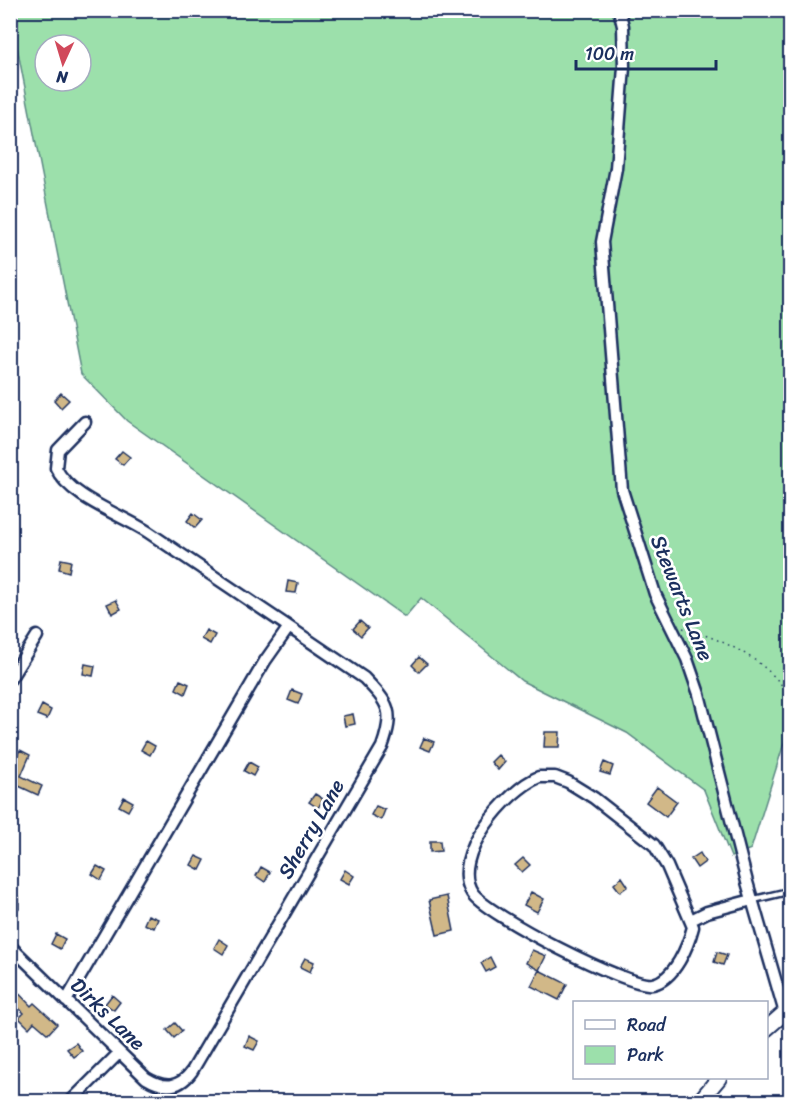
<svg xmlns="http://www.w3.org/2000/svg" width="801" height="1112" font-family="Sriracha,sans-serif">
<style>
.green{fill:#9ce0ab;stroke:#5c8884;stroke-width:1.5;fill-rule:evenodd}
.building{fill:#d1b888;stroke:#1b2f5e;stroke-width:1.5}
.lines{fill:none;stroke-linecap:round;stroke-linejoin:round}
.service-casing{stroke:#1b2f5e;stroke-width:10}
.minor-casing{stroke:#1b2f5e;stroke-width:15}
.tertiary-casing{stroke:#1b2f5e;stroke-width:18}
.path{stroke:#1b2f5e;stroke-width:1.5;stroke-dasharray:1.5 4.5;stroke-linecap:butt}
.service{stroke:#fff;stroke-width:5}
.minor{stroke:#fff;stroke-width:10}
.tertiary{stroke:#fff;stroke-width:14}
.labels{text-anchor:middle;stroke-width:5;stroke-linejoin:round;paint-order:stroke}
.street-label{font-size:21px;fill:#1b2f5e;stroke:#fff}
</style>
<rect width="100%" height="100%" fill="#fff"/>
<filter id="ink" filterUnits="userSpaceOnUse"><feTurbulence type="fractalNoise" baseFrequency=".0167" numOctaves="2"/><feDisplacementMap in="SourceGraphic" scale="12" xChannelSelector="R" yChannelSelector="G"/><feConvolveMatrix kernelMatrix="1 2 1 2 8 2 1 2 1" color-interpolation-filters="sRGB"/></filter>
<g filter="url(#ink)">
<path class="green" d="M10,11h780v713l-39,125 -20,8 -27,-67 -77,-57 -105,-52 -101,-83 -16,19 -278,-196 -46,-47zM45,45h36v36h-36z"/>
<path class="building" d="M61,393l8,7 -8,8 -7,-8z
M122,451l8,6 -7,8 -8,-6z
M193,513l9,7 -7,8 -8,-7z
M61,559l10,2 -2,11 -10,-3z
M288,581l10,2 -2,10 -10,-1z
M116,600l5,9 -9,5 -5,-10z
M360,621l8,7 -7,8 -8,-7z
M206,630l9,5 -5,9 -9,-5z
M419,657l8,7 -8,8 -7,-7z
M85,664l10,2 -2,10 -10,-2z
M180,680l9,4 -4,10 -9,-5z
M292,690l10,4 -4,10 -10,-4z
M42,705l9,5 -4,9 -10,-4z
M353,714l2,10 -10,2 -2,-10z
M545,732h15l-1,15h-15z
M424,738l10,4 -4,9 -10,-4z
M146,741l9,5 -5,9 -9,-5z
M20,750l10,5 -9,21 21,10 -4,9 -28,-13v-13z
M498,755l7,7 -7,8 -7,-8z
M249,762l9,5 -5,9 -9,-5z
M604,762l9,4 -3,9 -10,-3z
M657,787l20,15 -11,15 -20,-15z
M315,794l8,5 -5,9 -9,-6z
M124,797l9,5 -5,9 -9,-5z
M376,806l9,4 -4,10 -10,-5z
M430,841h10l1,10 -11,1z
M700,853l5,9 -8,6 -6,-9z
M196,856l9,4 -5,10 -9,-5z
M523,858l7,7 -8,7 -7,-7z
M97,866l9,5 -5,9 -9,-6z
M261,867l9,5 -5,10 -9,-6z
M345,870l9,6 -5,8 -9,-5z
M622,877l6,9 -8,6 -6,-8z
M531,892l13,7 -7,13 -13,-7z
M447,896l7,35 -17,4 -8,-35z
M19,897v12h-9v-11z
M148,915l10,4 -4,9 -10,-4z
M56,934l9,5 -5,10 -9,-5z
M219,939l9,6 -5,9 -9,-6z
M532,950l14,6 -7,14 -13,-7z
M717,952l10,3 -4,10 -9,-3z
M490,957l5,10 -9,5 -5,-9z
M305,958l9,4 -4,10 -10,-5z
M539,970l28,14 -8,16 -28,-14z
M10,984l21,22 3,-3 23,21 -9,10 -14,-12 -5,6 -10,-10 5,-5 -14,-13z
M112,995l8,7 -6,8 -9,-6z
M175,1023l7,8 -8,7 -7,-8z
M249,1036l10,5 -5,9 -9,-4z
M76,1043l6,8 -8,6 -7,-8z"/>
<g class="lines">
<g class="service-casing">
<path id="service" d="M752,900l38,-9"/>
</g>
<g class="minor-casing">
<path id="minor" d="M619,10l4,16 1,41 -8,101 -14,74 20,248 33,104 32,65 12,35 48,188 38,131
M10,679l27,-43
M539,777h16l13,5 26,16 60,47 13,21 26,61c-5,19 -18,52 -40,57 -23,5 -168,-70 -181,-91 -23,-36 35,-103 67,-116z
M691,920l16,-8 45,-12
M10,946l136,132c18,11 33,11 46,-7l190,-324c13,-36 7,-43 -18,-69 -72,-49 -143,-97 -216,-146 -26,-17 -79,-35 -92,-64l2,-18 27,-28
M66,1001l199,-340 24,-34
M70,1102l49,-49"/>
</g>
<g class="tertiary-casing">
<path id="tertiary" d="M766,1029l24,-21
M699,1102l20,-24"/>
</g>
<path class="path" d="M683,628c41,12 84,31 107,69"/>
<use href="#service" class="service"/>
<use href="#minor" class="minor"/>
<use href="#tertiary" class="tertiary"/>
</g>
</g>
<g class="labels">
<g class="street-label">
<text transform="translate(682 598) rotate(68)" y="7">Stewarts Lane</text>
<text transform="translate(311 829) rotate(-60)" y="7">Sherry Lane</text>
<text transform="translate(108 1014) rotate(44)" y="7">Dirks Lane</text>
</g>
</g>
<rect width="801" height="1112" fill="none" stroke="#fff" stroke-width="36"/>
<rect x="18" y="18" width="765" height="1076" fill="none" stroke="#1b2f5e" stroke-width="2" filter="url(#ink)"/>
<rect x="573" y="1001" width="195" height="78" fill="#ffffff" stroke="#a4acbf" stroke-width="1.5"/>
<rect x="585" y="1020" width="30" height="9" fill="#ffffff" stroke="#a4acbf" stroke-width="1.5"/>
<text x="627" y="1031" font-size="18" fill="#1b2f5e">Road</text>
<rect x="585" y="1046" width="30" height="18" fill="#9ce0ab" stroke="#a4acbf" stroke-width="1.5"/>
<text x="627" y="1061" font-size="18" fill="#1b2f5e">Park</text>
<g transform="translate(63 63) rotate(184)"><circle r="28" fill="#ffffff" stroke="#a4acbf" stroke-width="1.5"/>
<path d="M0-4.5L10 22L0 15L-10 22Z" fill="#d1495b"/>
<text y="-9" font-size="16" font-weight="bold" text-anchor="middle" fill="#1b2f5e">N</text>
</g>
<path d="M576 60v9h140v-9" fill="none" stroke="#1b2f5e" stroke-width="3"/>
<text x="585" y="60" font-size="18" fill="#1b2f5e" stroke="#ffffff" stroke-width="4.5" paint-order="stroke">100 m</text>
</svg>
